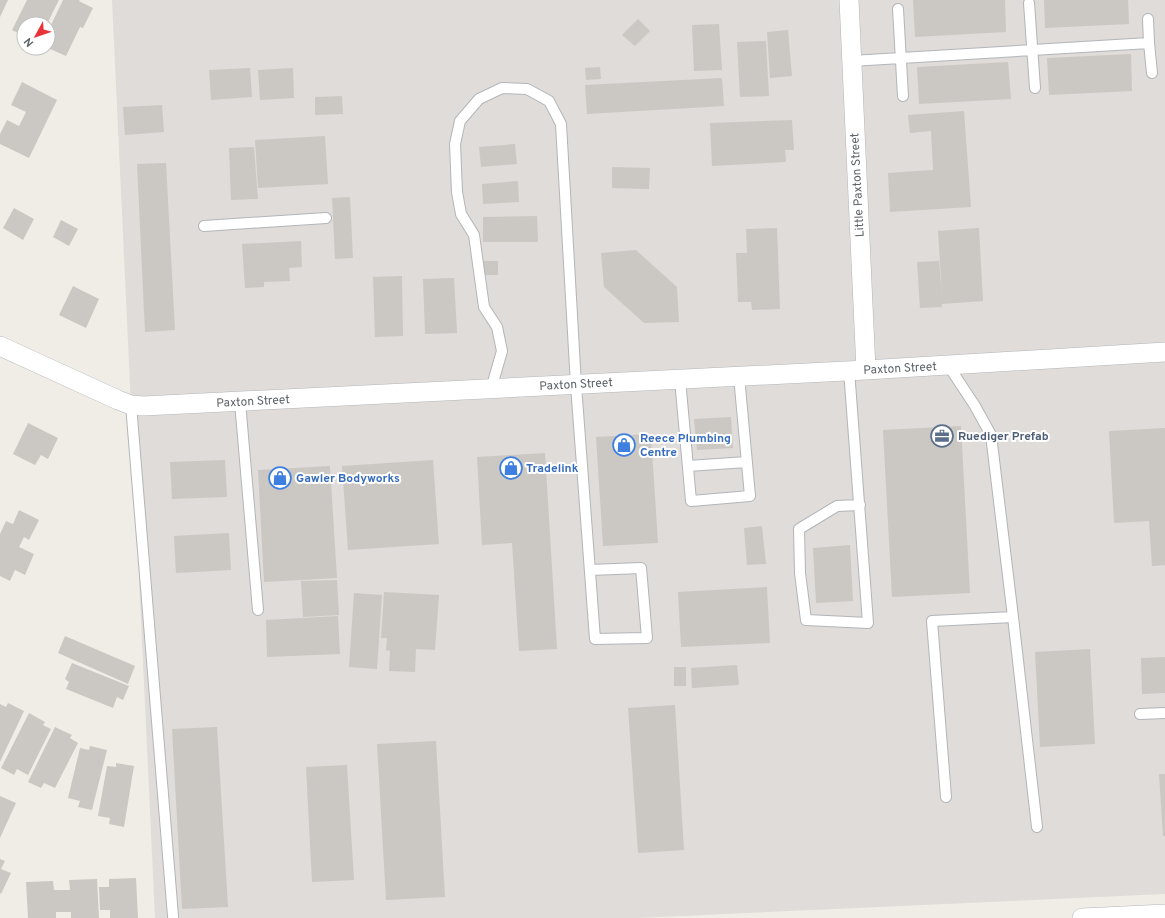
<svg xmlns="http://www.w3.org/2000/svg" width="1165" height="918" font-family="Overpass,sans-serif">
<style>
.industrial{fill:#dfdcd9}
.building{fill:#cbc8c3}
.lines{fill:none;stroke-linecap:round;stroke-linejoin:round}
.lane-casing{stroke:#b2b5b9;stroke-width:12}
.street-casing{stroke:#b2b5b9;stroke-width:20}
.lane{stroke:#fff;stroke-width:10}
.street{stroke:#fff;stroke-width:19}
.labels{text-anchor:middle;stroke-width:4;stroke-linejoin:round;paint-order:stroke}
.street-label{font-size:12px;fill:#5e6367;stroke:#fff}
.service-label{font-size:12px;font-weight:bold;fill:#4e5e75;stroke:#fff;text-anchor:start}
.shop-label{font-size:12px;font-weight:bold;fill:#366cbe;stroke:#fff;text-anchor:start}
</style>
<rect width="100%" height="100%" fill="#f0ede7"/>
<path class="industrial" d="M112,0h1053v894l-527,24h-483z"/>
<path class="building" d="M0,0h8l-8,17z
M27,0h32l-12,24h-23v12l-12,-6z
M63,0h17l-1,1 14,7 -10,20 -3,-1 -14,29 -18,-8v-17z
M913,0h92l1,32 -91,5z
M1044,0h84l1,24 -84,4z
M638,19l12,12 -15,15 -13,-11z
M719,24l3,46 -28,1 -2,-46z
M788,30l4,46 -22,2 -3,-46z
M766,41l3,55 -29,1 -3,-55z
M1131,54l1,37 -83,4 -2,-37z
M1008,62l3,37 -92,5 -2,-37z
M600,67l1,12 -15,1 -1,-12z
M250,68l2,29 -41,3 -2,-30z
M293,68l1,30 -34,2 -2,-30z
M722,78l2,28 -137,8 -2,-29z
M22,82l35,18 -28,58 -29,-14v-10l7,-14 12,6 7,-14 -15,-7z
M342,96l1,18 -28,1v-18z
M162,105l2,27 -39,3 -2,-28z
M964,111l7,96 -81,5 -2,-39 45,-3 -2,-39 -21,2 -2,-18z
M792,120l2,30h-9l1,12 -74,4 -2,-43z
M325,136l3,48 -70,4 -3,-48z
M515,144l2,20 -36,3 -2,-20z
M254,147l4,52 -27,1 -2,-52z
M166,163l9,167 -30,2 -8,-168z
M612,167l38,1 -1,21 -37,-1z
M518,181l1,21 -36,2 -1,-20z
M350,197l3,61 -18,1 -3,-61z
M14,208l20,11 -11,21 -20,-12z
M537,216l1,26h-55v-25z
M61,220l17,9 -9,17 -16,-9z
M777,228l3,81 -28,1 -1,-8h-13l-2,-49h11l-1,-24z
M979,228l4,73 -41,3v3l-22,1 -3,-46 22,-1 3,35 -4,-65z
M301,241l1,26 -13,1 1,13 -26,1v5l-19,1 -3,-44z
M636,250l41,37 2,35 -35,1 -40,-36 -3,-34z
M483,261h15v14h-14z
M402,276l1,60 -28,1 -2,-60z
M454,278l3,55 -32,1 -2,-55z
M73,286l26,13 -13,29 -27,-13z
M731,417l2,31 -36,2 -3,-31z
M28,423l30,15 -10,21 -7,-4 -6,10 -22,-11z
M961,426l9,167 -78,4 -9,-167z
M1165,428v137l-13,1 -3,-45 -35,2 -5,-92z
M651,434l7,109 -55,3 -7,-109z
M545,453l12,196 -38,2 -7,-108 -30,2 -5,-88z
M225,460l2,37 -55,2 -2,-37z
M433,460l6,84 -91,6 -6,-84z
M330,466l7,112 -73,4 -6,-112z
M19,510l20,10 -10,20 -5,-3 -5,10 15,7 -9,21 -10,-5 -5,11 -10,-5v-42l6,-13 7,3z
M762,526l4,38 -19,1 -3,-37z
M229,533l2,37 -55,3 -2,-37z
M850,545l3,56 -37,2 -3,-55z
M337,580l2,35 -36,2 -2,-36z
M767,587l3,56 -89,4 -3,-55z
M384,592l55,3 -4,55 -19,-1 -1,23 -26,-1 1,-20 -4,-1 1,-12h-6z
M354,593l28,2 -5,74 -28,-2z
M338,616l2,38 -73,3 -1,-37z
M65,636l70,30 -7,18 -70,-31z
M1090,649l5,95 -55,3 -5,-95z
M1165,657v36l-23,1 -1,-36z
M72,663l57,23 -6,14 -6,-3 -4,11 -47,-19 3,-7 -4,-3z
M737,665l2,20 -47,3 -1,-20z
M674,667h12v19h-12z
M8,703l16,8 -24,51v-58l6,3z
M675,705l9,145 -46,3 -10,-145z
M29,713l16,9 -2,3 8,4 -23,46 -11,-6 -3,6 -13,-7z
M55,727l17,8 -2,3 8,5 -23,45 -11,-5 -3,5 -13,-6z
M217,727l11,180 -46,2 -10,-180z
M436,741l9,156 -59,3 -9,-156z
M90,746l17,4 -15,60 -14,-3 2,-6 -12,-3 12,-50 9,2z
M116,763l18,3 -10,61 -15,-3 1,-6 -12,-2 9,-50 9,1z
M347,765l7,115 -42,2 -6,-115z
M1159,774h6v62h-2z
M0,796l16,7 -16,35z
M0,859l5,2 -4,8 10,4 -10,21 -1,-1z
M136,878l2,40h-28v-8h-10l-1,-23h10v-8z
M97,879l2,39h-28v-6h-15v6h-28l-2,-36 27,-1 1,9h16l-1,-10z"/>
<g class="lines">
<g class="lane-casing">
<path id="lane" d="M1029,3l6,85
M898,9l5,87
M1148,19l1,24
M851,61l298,-18 3,30
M204,226l122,-8
M948,365l27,41 16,29 22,182 24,210
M849,370l19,253 -62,-3 -6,-47 -1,-44 38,-23 23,-1
M680,379l11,122 59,-5 -11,-120
M491,389l11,-38 -5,-24 -13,-20 -10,-72 -13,-21 -4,-22 -2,-48 5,-23 19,-22 23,-11 25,1 22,12 12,23 15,261 19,254 52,-1 -6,-70 -51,2
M240,402l18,208
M131,405l42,511
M688,466l59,-4
M1140,714l25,-1
M946,797l-14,-176 81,-4"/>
</g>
<g class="street-casing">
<path id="street" d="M849,0l17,370
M0,346l118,54 13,5 12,1 723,-36 299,-18
M1082,918l83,-4"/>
</g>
<use href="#lane" class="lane"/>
<use href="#street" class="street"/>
</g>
<defs>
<g id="office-ring" transform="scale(1.15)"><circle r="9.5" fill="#fff" stroke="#5c6f8a" stroke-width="1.5"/><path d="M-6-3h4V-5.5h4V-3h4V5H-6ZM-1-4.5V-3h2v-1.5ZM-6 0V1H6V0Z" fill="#5c6f8a"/></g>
<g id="shop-ring" transform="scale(1.15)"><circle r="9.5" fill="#fff" stroke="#3f7fe0" stroke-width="1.5"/><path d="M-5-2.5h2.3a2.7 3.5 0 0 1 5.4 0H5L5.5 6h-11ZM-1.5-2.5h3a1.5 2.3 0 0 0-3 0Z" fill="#3f7fe0"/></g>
</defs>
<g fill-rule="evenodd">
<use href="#office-ring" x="942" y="436"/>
<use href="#shop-ring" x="624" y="445"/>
<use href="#shop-ring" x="511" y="468"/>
<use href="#shop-ring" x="280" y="478"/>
</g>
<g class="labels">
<g class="street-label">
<text transform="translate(857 185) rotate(-93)" y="4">Little Paxton Street</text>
<text transform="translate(900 368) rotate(-3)" y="4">Paxton Street</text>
<text transform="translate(576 384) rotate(-3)" y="4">Paxton Street</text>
<text transform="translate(253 401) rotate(-3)" y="4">Paxton Street</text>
</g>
<g class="service-label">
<text x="958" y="440">Ruediger Prefab</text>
</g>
<g class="shop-label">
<text x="640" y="442">Reece Plumbing<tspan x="640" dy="14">Centre</tspan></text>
<text x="526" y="472">Tradelink</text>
<text x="296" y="482">Gawler Bodyworks</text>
</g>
</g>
<g transform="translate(36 36) rotate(230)"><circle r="19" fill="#ffffff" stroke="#bfc1c2"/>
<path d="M0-3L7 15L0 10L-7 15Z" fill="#ea3338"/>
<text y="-6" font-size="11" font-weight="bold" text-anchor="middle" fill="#5e6367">N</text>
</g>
</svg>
